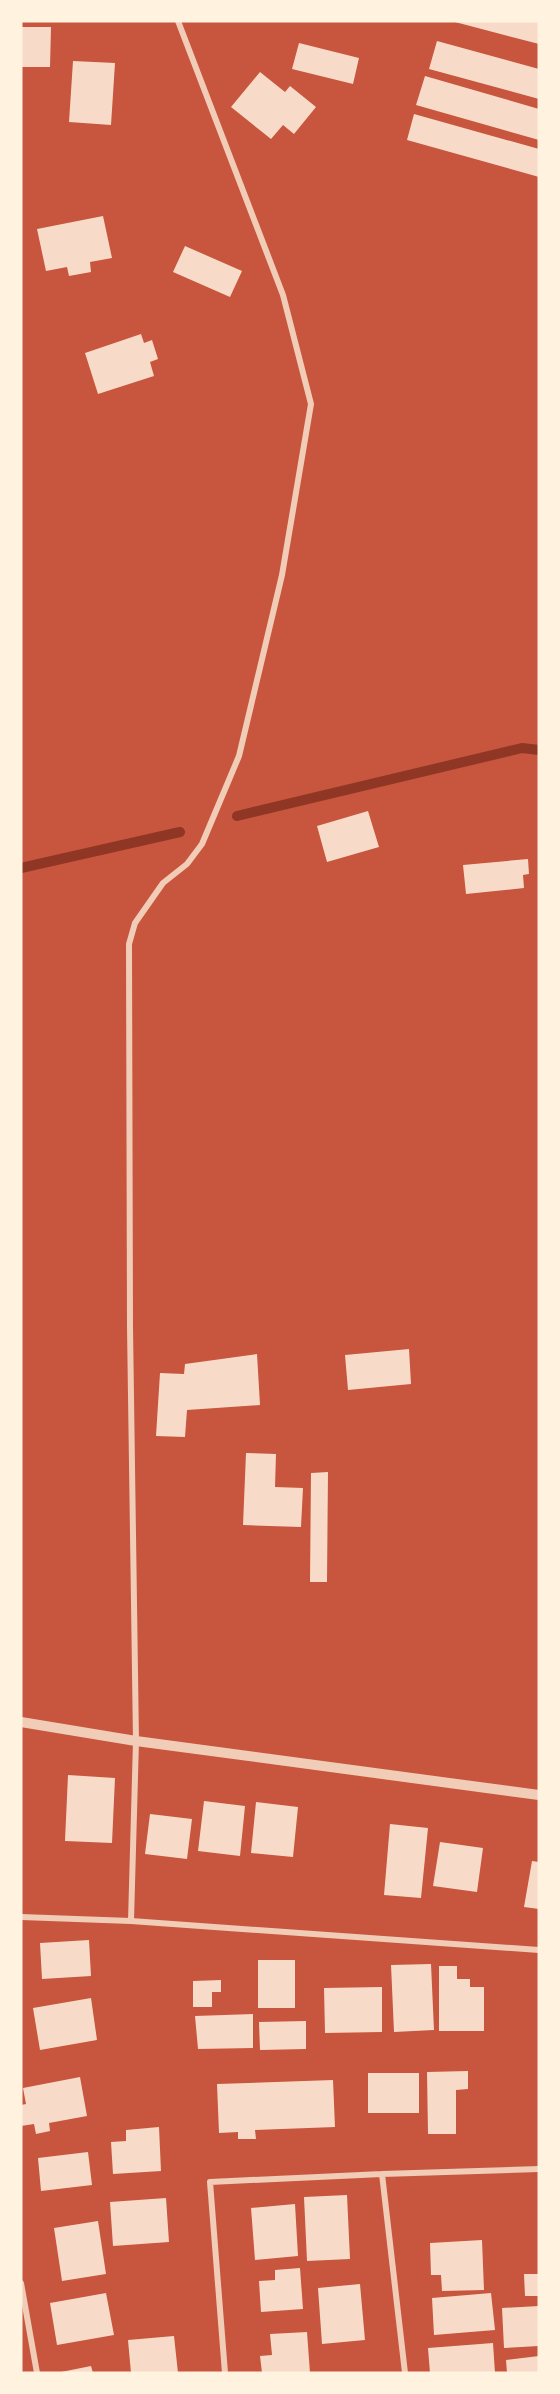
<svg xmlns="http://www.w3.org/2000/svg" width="560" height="2394" font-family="'Source Serif 4',serif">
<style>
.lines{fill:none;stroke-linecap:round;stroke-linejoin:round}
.stream{stroke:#8f3625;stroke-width:10}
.building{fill:#f7dbc8}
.minor{stroke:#f1ccb7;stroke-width:6}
.tertiary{stroke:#f1ccb7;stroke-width:10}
</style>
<rect width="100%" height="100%" fill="#c8553d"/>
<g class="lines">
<path class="stream" d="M237,816l285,-68 17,2
M21,868l159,-36"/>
</g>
<path class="building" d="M455,21h84v23l-84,-22z
M21,27h30l-1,40h-29z
M437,41l102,28v30l-110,-30z
M299,43l60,15 -6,26 -61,-15z
M73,61l42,2 -4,62 -42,-3z
M260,72l25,20 5,-6 26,21 -22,27 -11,-9 -12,14 -40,-32z
M425,76l114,33v31l-123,-35z
M414,114l125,35v28l-132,-37z
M103,216l9,42 -22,4 1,10 -22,4 -2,-9 -21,4 -9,-42z
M185,246l57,25 -12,26 -57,-25z
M141,334l3,9 8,-3 6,19 -8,3 4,14 -56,18 -13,-41z
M368,811l11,36 -52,15 -10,-36z
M528,859l1,15 -6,1 1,13 -58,6 -3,-29z
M409,1349l2,35 -63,6 -3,-35z
M257,1354l3,51 -73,5 -2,27 -29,-1 4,-63 24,1 1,-10z
M246,1453l30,1 -1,33 28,1 -2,39 -58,-2z
M328,1472l-1,110h-17l1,-109z
M68,1775l47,3 -3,65 -47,-2z
M204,1801l41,5 -5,50 -42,-5z
M256,1802l42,5 -5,50 -42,-4z
M150,1814l42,5 -5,40 -42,-5z
M390,1824l38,4 -7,70 -37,-3z
M440,1842l43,6 -6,44 -44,-6z
M532,1861l7,1v47l-15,-2z
M89,1940l2,36 -49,3 -2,-36z
M258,1960h37v48h-37z
M431,1964l3,66 -40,2 -3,-67z
M439,1966h18v13h13v8h14v44h-45z
M221,1980v12h-9v15h-19v-26z
M382,1987v45l-57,1 -1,-45z
M91,1998l6,42 -57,10 -7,-42z
M253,2014v34l-55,1 -3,-33z
M306,2021v28l-46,1 -1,-28z
M468,2071v18l-12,1v44h-28l-1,-62z
M368,2073h51v40h-51z
M80,2077l7,39 -38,7 1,8 -14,3 -2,-10 -13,2v-21l5,-1 -3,-16z
M333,2080l2,47 -80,3 1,9h-18v-7l-19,1 -2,-49z
M159,2127l2,44 -48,3 -2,-32 15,-1v-11z
M88,2152l4,33 -51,6 -3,-33z
M347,2195l3,64 -43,2 -3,-64z
M166,2198l3,44 -56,4 -3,-44z
M295,2204l3,52 -43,4 -4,-52z
M98,2221l8,53 -44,7 -8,-53z
M482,2240l2,50 -42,1 -1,-16h-10l-1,-32z
M300,2268l3,41 -42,3 -2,-31 16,-1v-10z
M524,2274h15v22h-14z
M360,2284l5,56 -43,4 -4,-56z
M106,2293l8,42 -57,10 -7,-42z
M491,2293l4,37 -61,5 -2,-37z
M539,2306v40l-35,2 -2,-40z
M307,2332l3,41h-48l-2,-17 12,-1 -2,-21z
M174,2336l4,37h-47l-3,-33z
M493,2343l2,30h-65l-2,-25z
M539,2356v17h-32l-1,-13z
M91,2366l2,7h-32v-1z"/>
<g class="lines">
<path class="minor" d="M21,1917l110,4 408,29
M131,1921l5,-180 -6,-414 -1,-383 6,-21 28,-40 24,-19 15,-20 37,-88 43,-181 29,-171 -28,-109 -105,-274
M21,2283l16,90
M225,2373l-15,-191 172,-8
M405,2373l-23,-199 157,-5"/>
<path class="tertiary" d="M21,1722l115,19 403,54"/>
</g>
<rect width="560" height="2394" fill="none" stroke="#fff3e0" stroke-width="45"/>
</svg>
